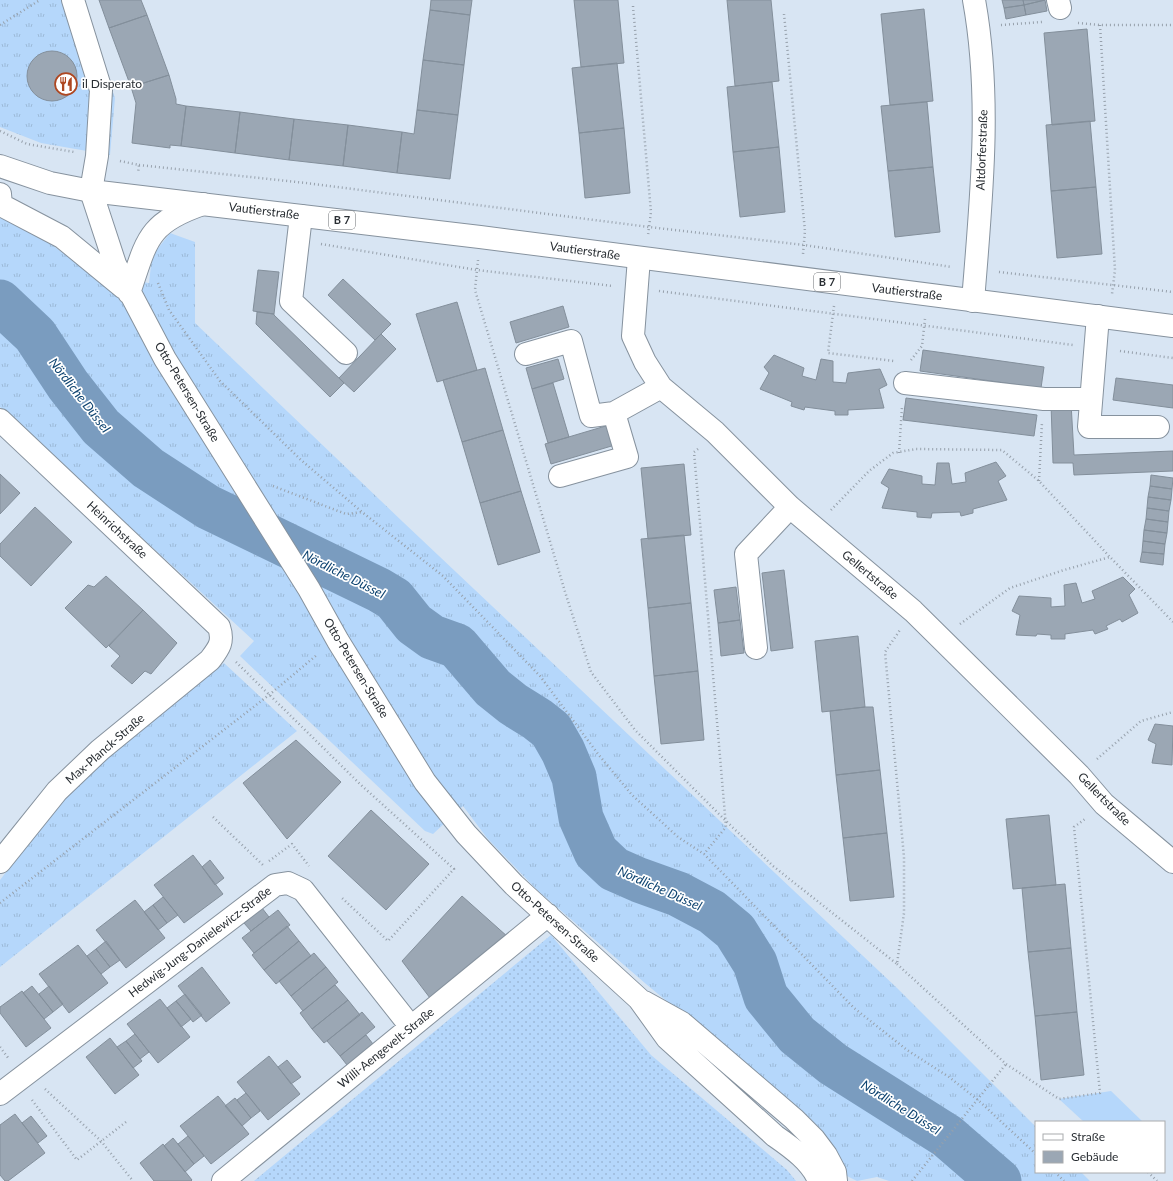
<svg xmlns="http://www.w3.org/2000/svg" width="1173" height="1181" font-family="Lato,sans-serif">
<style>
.grass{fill:url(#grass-tufts)}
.park{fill:#b5d7fb}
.garden{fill:url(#garden-dots)}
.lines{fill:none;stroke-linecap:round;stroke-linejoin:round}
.river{stroke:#7a9cbf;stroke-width:45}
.building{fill:#9ba7b4;stroke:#838f9b}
.minor-casing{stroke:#86929e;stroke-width:24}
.major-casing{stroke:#86929e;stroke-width:24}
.path{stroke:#97a1ac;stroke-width:2.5;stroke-dasharray:1 3;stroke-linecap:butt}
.minor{stroke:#fff;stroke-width:22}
.major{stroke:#fff;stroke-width:22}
.labels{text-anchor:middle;stroke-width:3.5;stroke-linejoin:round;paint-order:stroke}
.shield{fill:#fff;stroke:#696d70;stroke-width:1}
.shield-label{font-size:11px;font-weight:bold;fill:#292e33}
.poi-label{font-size:12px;fill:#292e33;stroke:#fff;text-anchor:start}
.street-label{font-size:12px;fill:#292e33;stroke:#fff}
.water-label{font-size:13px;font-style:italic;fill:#0d4370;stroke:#fff}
</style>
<defs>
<pattern id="grass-tufts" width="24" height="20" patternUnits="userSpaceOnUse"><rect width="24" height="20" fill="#b5d7fb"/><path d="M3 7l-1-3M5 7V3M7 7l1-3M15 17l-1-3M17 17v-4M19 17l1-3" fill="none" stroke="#9cb9d8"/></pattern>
<pattern id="garden-dots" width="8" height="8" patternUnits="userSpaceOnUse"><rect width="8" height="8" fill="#b5d7fb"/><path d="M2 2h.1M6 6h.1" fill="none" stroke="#9cb9d8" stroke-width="1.8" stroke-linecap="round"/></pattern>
</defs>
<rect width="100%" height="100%" fill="#d8e5f3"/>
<path class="grass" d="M0,0h81l34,98 -5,57 -69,-12 -41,-16z
M0,212l36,21 55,41 58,9 3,-27 18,-23 25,9v81l208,199 494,466 139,139v45h45l9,9h-201l-12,-4 -20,4 -14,-7 -94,-105 -103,-85 -109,-94 -50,-52 -24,-32 -30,28 -8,-3 -185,-175 14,-15 -254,-234z
M224,663l73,68 -297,236v-87l52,-68 45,-48z"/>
<path class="park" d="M1111,1091l32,31h-59l-25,-23z"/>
<path class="garden" d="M551,935l100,120 136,115 9,11h-542z"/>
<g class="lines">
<path class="river" d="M0,302l35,33 33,50 33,42 47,41 60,39 171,83 15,9 20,25 18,13 25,9 36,42 20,16 24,15 14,11 12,21 11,26 7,41 15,34 18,17 25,11 39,14 34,18 23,19 20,32 11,34 31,38 36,29 114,72 52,45"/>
</g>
<path class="building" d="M99,0h42l6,15 -38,13z
M431,0h41l-2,15 -40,-5z
M574,0h44l6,63 -43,4z
M727,0h44l8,81 -44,5z
M1002,0h21l1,5 -20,3z
M1023,0h22l-21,5z
M1045,0l2,11 -21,4 -2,-10z
M1024,5l2,10 -20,4 -2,-11z
M924,9l9,92 -43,4 -9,-91z
M430,10l40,5 -6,50 -41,-5z
M147,15l22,60 -38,12 -22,-59z
M1087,29l8,92 -43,4 -8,-92z
M27 76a25 25 0 1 1 50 0a25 25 0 1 1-50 0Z
M423,60l41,5 -6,50 -41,-5z
M617,63l7,65 -45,5 -7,-65z
M169,75l7,24v5l10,2 -5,40 -11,-1v3l-38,-5 4,-40 -5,-16z
M772,82l7,65 -46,5 -6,-65z
M927,102l6,65 -45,4 -7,-65z
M186,106l54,6 -5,41 -54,-7z
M417,110l41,5 -8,64 -53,-6 5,-41 12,2z
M240,112l54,7 -5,41 -54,-7z
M294,119l54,6 -5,41 -54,-6z
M1090,121l6,66 -45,4 -5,-66z
M348,125l54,7 -5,41 -54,-7z
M624,128l6,65 -45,5 -6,-65z
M779,147l6,65 -45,5 -7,-65z
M933,167l7,65 -45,5 -7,-66z
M1096,187l6,67 -45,4 -6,-67z
M258,270l21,2 -5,42 -21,-3z
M343,279l48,45 -16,16 -47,-45z
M457,302l20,68 -40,12 -21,-68z
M563,306l6,21 -53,16 -6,-21z
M257,312l17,2v1l70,68 -14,14 -74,-73z
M381,334l15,15 -42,43 -15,-14z
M923,350l121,17 -3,21 -121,-17z
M774,355l30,13 -2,8 14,4 5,-21 12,2v21l13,1 2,-10 32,-4 7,16 -8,4 5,19 -36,2v5h-13v-4l-30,-4 -1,3 -13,-4 1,-4 -32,-13 9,-16 -5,-6z
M558,359l6,20 -32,10 -6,-21z
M485,368l18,62 -41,12 -19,-62z
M1116,378l57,7v23l-60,-8z
M553,383l16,54 -21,6 -16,-54z
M906,398l131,17 -3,21 -131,-16z
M1071,403l3,52 99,-4v20l-99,4 -1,-12h-20l-2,-59z
M609,425l6,20 -64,19 -6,-20z
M503,430l18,61 -41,12 -18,-61z
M996,462l10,14 -8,5 9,19 -34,9v4l-12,3 -1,-4 -28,1 -1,5 -14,-1v-5l-35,-4 7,-20 -8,-5 8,-14 33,7v8l13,1 2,-22h12l3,21 14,-2 -1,-9z
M684,464l7,71 -43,4 -7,-71z
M0,474l20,19 -20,21z
M1151,475l22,3 -1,11 -22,-3z
M1150,486l22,3 -1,11 -23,-3z
M521,491l19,61 -42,13 -18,-62z
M1148,497l23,3 -2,11 -22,-3z
M35,507l37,35 -41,44 -31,-30v-12z
M1147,508l22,3 -1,11 -22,-3z
M1146,519l22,3 -1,11 -23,-3z
M1144,530l23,3 -2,11 -22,-3z
M684,535l7,68 -43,5 -7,-69z
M1143,541l22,3 -1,10 -22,-2z
M1142,552l22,2 -1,11 -23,-3z
M784,570l9,78 -22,3 -9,-78z
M106,576l37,34 -37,38 -41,-40 23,-23 6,2z
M1123,577l12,12 -6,6 9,18 -16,9 -2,-3 -14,7 2,3 -13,5 -2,-4 -28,4v5h-14v-4l-14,-1 -1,2 -20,-1 4,-20 -8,-4 7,-15 32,2v9l14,-1 -1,-21 12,-2 6,20 13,-4 -3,-8z
M736,587l4,33 -22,3 -4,-33z
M691,603l7,68 -44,5 -6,-68z
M143,610l34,33 -26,31 -6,-3 -13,13 -21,-18 9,-10 -11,-10z
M740,620l4,33 -23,3 -3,-33z
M858,636l7,71 -43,5 -7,-71z
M698,671l6,69 -43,4 -7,-68z
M865,707h8l7,63 -44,5 -6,-64z
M1155,724l18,2 -1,39 -20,-2 4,-19 -8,-4z
M296,740l45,42 -54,57 -44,-56z
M880,770l7,63 -44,5 -7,-63z
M371,810l58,54 -43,46 -58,-54z
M1049,815l7,70 -43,4 -7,-70z
M887,833l7,64 -44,4 -7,-63z
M193,855l30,39 -39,29 -30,-38z
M210,860l14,18 -9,7 -13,-18z
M1065,884l6,64 -43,4 -6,-64z
M462,896l46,41 -78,61 -28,-37z
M163,897l15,18 -11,8 -14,-18z
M135,900l30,38 -39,30 -30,-38z
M153,905l14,18 -9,7 -14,-18z
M262,908l7,9 -18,14 -7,-8z
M278,910l12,15 -36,28 -12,-15z
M287,926l12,15 -35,29 -12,-15z
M106,941l14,19 -10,7 -14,-18z
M299,941l12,15 -35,28 -12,-14z
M78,945l30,38 -39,30 -30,-39z
M1071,948l6,64 -42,4 -7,-64z
M96,949l14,18 -9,7 -14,-18z
M314,953l12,14 -35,29 -12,-15z
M202,967l28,36 -24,19 -28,-36z
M326,967l12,15 -35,29 -12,-15z
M335,985l13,15 -36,29 -12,-16z
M32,986l21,26 -9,7 -21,-26z
M49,986l14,18 -10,8 -14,-18z
M22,991l29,37 -25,19 -26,-34v-6z
M185,994l17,21 -9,7 -17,-21z
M160,999l30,38 -32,26 -31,-39z
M348,1000l12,15 -36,28 -12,-14z
M176,1001l15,18 -10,8 -14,-19z
M362,1012l13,15 -35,29 -13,-15z
M1077,1012l7,63 -43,5 -6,-64z
M135,1034l14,18 -9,7 -14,-18z
M366,1035l7,9 -26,21 -7,-9z
M110,1038l29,37 -24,19 -29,-37z
M126,1041l16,20 -9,7 -16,-21z
M269,1056l31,38 -32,26 -31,-38z
M287,1060l14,17 -10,7 -13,-17z
M246,1093l14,18 -9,7 -14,-18z
M218,1096l31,38 -38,30 -31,-38z
M235,1098l16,20 -9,8 -17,-20z
M15,1114l30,39 -37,28h-3l-5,-6v-50z
M31,1116l16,20 -9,7 -16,-20z
M188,1136l16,20 -10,8 -16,-20z
M173,1138l21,26 -9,8 -21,-26z
M163,1144l29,36 -1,1h-37l-14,-18z"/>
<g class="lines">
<g class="minor-casing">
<path id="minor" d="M73,0l28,90 -4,66 -6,35 24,73 50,95 144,230 29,52 87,141 41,52 48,51 125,114 28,39 108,98c16,11 37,26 44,45
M1058,0l2,8
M0,194l1,11 61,32 62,51
M301,216l-10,85 55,52
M639,258l-6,78 12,26 16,25 54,45 75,75 123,104 166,164 25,29 69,58
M129,293c18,-53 18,-70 74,-89
M973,301c8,-100 19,-202 1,-301
M1098,316l-9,111h69
M526,354l45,-13 20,75 23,-3
M905,383l139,16h46
M0,420l219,207c5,15 0,21 -9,33l-110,90 -43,41 -57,71
M560,476l67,-19 -13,-44 47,-26
M756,648l-10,-94 44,-47
M644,1002l38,21 112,96 20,20 12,16 9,17 1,9
M0,1094l275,-209 13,-2 15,7 108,137
M223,1181l325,-266"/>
</g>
<g class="major-casing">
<path id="major" d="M0,166l50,17 41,8 389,46 693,89"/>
</g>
<path class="path" d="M633,6l18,206 -3,23
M784,14l21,217 -2,23
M1078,23l22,2h73
M0,25l40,-25
M1001,25l41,-3
M1100,25l15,245 -3,24
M0,131l27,13 47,8
M120,161l19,4 -1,8
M139,165l167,18 343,44 155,18 148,22
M321,244l156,26 136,16
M478,260l-3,30 91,305 25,77 44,58 90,90 48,46 124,98 7,-51v-56l-19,-205 15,-22
M999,272l174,20
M158,283l11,27 51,71 81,79 61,52 81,64 97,100 58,78 34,41 46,42 26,17 150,154 53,42 42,27 29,23 58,54
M659,291l414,54
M834,306l-6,47 66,8
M1120,351l53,7
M911,360l11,-14 3,-27
M698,449l-4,3 32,375 -22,27
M899,453l3,-46
M1039,481l3,-59
M273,486l73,28 16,-2
M831,510l38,-39 24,-18 23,-4 86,1 37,31 71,76
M960,624l50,-36 54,-18 46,-13 63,65
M236,662l125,123 93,84 -66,72 -46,-43
M1097,759l44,-38 32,-9
M213,817l50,48
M269,861l23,-17 17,22
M0,903l269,-208 49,-41
M897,964l109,100 53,35 41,-6 -26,-266 11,-8
M0,1047l9,12
M45,1089l56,52 32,40
M32,1100l45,60 49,-38
M1055,1172l9,9
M1148,1172l9,9
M912,1181l94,-117"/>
<use href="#minor" class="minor"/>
<use href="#major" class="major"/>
</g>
<defs>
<g id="restaurant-ring" transform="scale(1.15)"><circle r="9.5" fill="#fff" stroke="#ae4721" stroke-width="1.5"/><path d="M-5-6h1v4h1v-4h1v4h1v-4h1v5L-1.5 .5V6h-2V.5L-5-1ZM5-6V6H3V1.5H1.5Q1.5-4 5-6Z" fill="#ae4721"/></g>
</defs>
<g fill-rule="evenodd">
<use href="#restaurant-ring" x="66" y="84"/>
</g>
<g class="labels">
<g class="shield">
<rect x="329" y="211" width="26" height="18" rx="3"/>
<rect x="814" y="273" width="26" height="18" rx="3"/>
</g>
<g class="shield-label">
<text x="342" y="224">B 7</text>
<text x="827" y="286">B 7</text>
</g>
<g class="poi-label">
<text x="82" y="88">il Disperato</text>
</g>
<g class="street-label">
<text transform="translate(982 150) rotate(-88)" y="4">Altdorferstraße</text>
<text transform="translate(264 211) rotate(7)" y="4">Vautierstraße</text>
<text transform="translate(585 251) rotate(8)" y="4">Vautierstraße</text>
<text transform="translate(907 292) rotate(7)" y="4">Vautierstraße</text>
<text transform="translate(187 392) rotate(59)" y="4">Otto-Petersen-Straße</text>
<text transform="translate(117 530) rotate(43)" y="4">Heinrichstraße</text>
<text transform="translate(870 575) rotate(40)" y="4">Gellertstraße</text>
<text transform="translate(356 668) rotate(59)" y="4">Otto-Petersen-Straße</text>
<text transform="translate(105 749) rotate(-41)" y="4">Max-Planck-Straße</text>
<text transform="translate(1104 799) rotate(45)" y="4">Gellertstraße</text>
<text transform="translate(555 922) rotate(42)" y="4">Otto-Petersen-Straße</text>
<text transform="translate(200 942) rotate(-37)" y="4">Hedwig-Jung-Danielewicz-Straße</text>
<text transform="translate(386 1048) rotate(-39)" y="4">Willi-Aengevelt-Straße</text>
</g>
<g class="water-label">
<text transform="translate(80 395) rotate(52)" y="5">Nördliche Düssel</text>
<text transform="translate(344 574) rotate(27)" y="5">Nördliche Düssel</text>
<text transform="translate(660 888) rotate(24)" y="5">Nördliche Düssel</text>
<text transform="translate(901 1107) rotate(32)" y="5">Nördliche Düssel</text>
</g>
</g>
<rect x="1035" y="1121" width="130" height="52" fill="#ffffff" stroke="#a9abad"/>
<rect x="1043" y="1134" width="20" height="6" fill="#ffffff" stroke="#a9abad"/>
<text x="1071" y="1141" font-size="12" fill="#292e33">Straße</text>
<rect x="1043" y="1151" width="20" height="12" fill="#9ba7b4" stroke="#a9abad"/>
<text x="1071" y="1161" font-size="12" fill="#292e33">Gebäude</text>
</svg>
